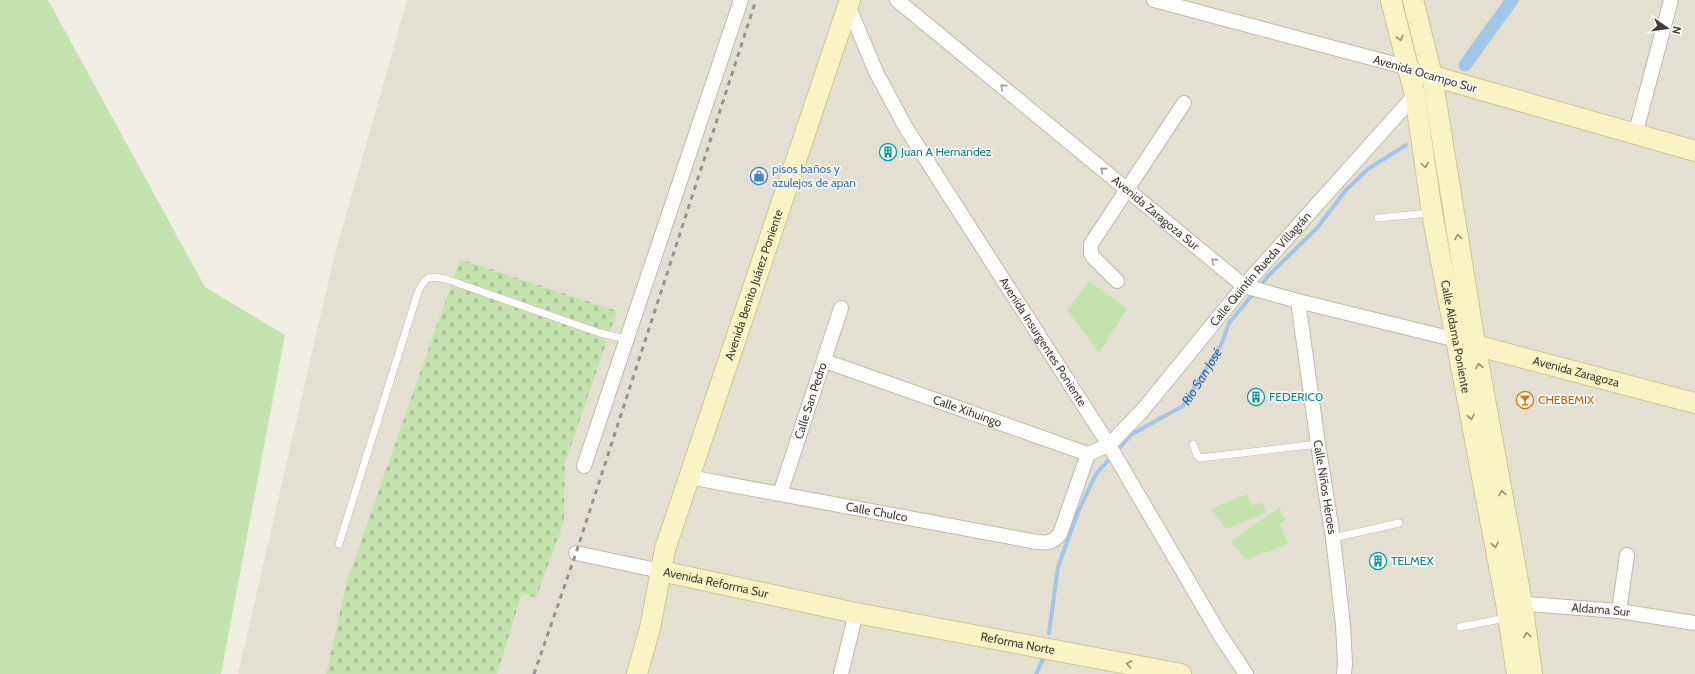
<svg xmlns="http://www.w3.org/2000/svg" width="1695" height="674" font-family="Cabin,sans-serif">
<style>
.residential{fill:#e4e0d1}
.green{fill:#c5e3ae}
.cemetery{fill:url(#cemetery-stones)}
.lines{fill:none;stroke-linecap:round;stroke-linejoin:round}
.stream{stroke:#a2c5ea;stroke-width:4}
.canal{stroke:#a2c5ea;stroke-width:13}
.lane-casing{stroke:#beb9a9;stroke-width:8}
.street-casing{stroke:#beb9a9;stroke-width:16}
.secondary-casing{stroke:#cec596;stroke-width:22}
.lane{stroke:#fff;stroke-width:7}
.street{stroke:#fff;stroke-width:14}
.secondary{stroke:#fbf3c3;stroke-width:20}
.rail{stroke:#939393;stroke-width:3;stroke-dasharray:5 5;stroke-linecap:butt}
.oneway{stroke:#958f74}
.oneway2{stroke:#a09e9a}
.labels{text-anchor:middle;stroke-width:3;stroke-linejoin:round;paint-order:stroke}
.street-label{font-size:12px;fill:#423e34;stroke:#fff}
.culture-label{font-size:12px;fill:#0d838f;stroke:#fff;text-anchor:start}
.shop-label{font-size:12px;fill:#366cbe;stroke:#fff;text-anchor:start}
.food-label{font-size:12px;fill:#c56008;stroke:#fff;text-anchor:start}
.water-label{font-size:13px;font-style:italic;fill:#3569a6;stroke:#fff}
</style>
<defs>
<pattern id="cemetery-stones" width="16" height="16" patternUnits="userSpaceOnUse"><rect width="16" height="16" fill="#c5e3ae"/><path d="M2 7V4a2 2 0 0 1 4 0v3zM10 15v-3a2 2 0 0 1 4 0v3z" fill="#aac496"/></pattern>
</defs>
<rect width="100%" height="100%" fill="#f0eee3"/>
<path class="residential" d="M407,0h1288v674h-1457l95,-413z"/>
<path class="green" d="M0,0h48l157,287 80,48 -64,339h-221z
M1089,281l38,28 -28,44 -32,-43z
M1247,494l5,12 10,-5 4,12 -40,16 -15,-20z
M1280,507l1,7 5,6 -6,4 8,20 -43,16 -14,-19z"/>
<path class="cemetery" d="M460,259l157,52 -52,152 -1,58 -28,77 -14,-5 -25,81h-171l21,-93z"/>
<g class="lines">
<g class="stream">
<path id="s1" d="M1049,633l9,-66 20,-55 18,-38 36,-40 51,-28 39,-63 7,-20 40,-48 48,-47 29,-38 22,-21 38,-24"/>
<path d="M1036,674l7,-15"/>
</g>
<path class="canal" d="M1465,65l47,-65"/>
<g class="lane-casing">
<path id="lane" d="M1378,218l52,-5
M1193,444l4,11 3,3 118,-14
M1333,538l66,-15
M339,544l79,-252c8,-17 11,-16 28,-13l154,54 26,6
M1460,627l46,-9"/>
</g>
<g class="street-casing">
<g id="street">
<path id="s2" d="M897,0l347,286 54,15 159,39"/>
<path d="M1154,0l255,68"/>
<path id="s3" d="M848,5l28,67 30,56 203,317 111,190 26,39"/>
<path d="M1635,135l36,-135"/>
<path d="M1117,281l-24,-24 -2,-4v-9l93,-141"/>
<path id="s4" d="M1298,301l20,143 15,94 10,87 2,38 -1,11"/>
<path id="s5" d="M825,361l263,93 21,-9 33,-34 102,-125 171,-191"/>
<path d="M584,466l157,-466"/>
<path id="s6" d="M689,477l348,65c10,1 16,1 23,-8l28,-80"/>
<path id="s7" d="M780,494l61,-186"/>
<path d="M576,553l85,18"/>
<path id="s8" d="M1513,603l106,8 76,12"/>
<path d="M1619,611l8,-56"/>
<path d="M841,674l15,-61"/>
</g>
</g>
<g class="secondary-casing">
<g id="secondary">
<path id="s9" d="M1391,0l24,95 17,118 74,390 11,71"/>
<path d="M1413,0l19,76 43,268 47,259 10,71"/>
<path d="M1422,73l273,78"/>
<path id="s10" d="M1463,342l232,61"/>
<path id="s11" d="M661,571l195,42 325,61"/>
<path id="s12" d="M637,674l13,-46 15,-79 185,-549"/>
</g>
</g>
<use href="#lane" class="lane"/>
<use href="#street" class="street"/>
<use href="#secondary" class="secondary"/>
<path class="rail" d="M534,674l42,-121 180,-553"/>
</g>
<defs><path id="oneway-chevron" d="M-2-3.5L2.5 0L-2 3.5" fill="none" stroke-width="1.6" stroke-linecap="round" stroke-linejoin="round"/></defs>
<g class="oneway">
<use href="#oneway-chevron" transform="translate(1400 38) rotate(75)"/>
<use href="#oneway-chevron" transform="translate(1425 165) rotate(82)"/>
<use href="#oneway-chevron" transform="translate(1458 237) rotate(-99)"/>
<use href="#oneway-chevron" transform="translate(1479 366) rotate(-100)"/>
<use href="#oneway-chevron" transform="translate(1471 417) rotate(79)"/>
<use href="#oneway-chevron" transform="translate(1502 493) rotate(-100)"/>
<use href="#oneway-chevron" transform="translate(1495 545) rotate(79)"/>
<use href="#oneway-chevron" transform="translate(1527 635) rotate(-98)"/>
<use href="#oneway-chevron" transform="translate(1129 664) rotate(-169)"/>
</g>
<g class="oneway2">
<use href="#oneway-chevron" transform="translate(1003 87) rotate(-140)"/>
<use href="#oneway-chevron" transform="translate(1103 170) rotate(-140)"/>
<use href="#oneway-chevron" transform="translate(1214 261) rotate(-140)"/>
</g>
<defs>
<g id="building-ring" transform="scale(0.9)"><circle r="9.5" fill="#fff" stroke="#0f9aa8" stroke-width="1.5"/><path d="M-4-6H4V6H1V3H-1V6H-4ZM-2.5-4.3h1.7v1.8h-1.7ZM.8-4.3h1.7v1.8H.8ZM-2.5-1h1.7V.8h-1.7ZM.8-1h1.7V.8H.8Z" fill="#0f9aa8"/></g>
<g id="shop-ring" transform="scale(0.9)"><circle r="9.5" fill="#fff" stroke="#3f7fe0" stroke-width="1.5"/><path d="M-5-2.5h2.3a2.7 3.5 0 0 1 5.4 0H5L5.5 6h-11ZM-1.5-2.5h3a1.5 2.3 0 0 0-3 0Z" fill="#3f7fe0"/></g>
<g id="bar-ring" transform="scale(0.9)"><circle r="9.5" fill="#fff" stroke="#e8710a" stroke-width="1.5"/><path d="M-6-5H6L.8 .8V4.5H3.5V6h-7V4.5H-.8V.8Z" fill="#e8710a"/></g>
</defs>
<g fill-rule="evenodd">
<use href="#building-ring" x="888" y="152"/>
<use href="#shop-ring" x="759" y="176"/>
<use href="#building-ring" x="1256" y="397"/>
<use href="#bar-ring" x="1525" y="400"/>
<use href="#building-ring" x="1378" y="561"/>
</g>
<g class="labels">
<g class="street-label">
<text transform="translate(1425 74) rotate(16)" y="4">Avenida Ocampo Sur</text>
<text dy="4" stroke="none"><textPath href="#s2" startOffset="335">Avenida Zaragoza Sur</textPath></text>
<text dy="4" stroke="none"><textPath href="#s5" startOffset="534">Calle Quintín Rueda Villagrán</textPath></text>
<text dy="4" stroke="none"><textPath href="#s12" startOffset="407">Avenida Benito Juárez Poniente</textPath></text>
<text dy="4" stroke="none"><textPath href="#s9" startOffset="343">Calle Aldama Poniente</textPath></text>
<text dy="4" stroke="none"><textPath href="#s3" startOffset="390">Avenida Insurgentes Poniente</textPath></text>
<text dy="4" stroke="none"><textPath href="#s10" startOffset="117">Avenida Zaragoza</textPath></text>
<text dy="4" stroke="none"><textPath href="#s7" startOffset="98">Calle San Pedro</textPath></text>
<text dy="4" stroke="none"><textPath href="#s5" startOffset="151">Calle Xihuingo</textPath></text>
<text dy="4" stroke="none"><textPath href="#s4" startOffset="188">Calle Niños Héroes</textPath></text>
<text dy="4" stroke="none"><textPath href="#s6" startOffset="191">Calle Chulco</textPath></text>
<text dy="4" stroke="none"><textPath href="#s11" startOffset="56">Avenida Reforma Sur</textPath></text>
<text dy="4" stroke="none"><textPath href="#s8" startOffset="88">Aldama Sur</textPath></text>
<text dy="4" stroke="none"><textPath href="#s11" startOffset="364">Reforma Norte</textPath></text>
</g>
<g class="culture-label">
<text x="901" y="156">Juan A Hernandez</text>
<text x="1269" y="401">FEDERIC0</text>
<text x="1391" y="565">TELMEX</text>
</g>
<g class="shop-label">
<text x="772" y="173">pisos baños y<tspan x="772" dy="14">azulejos de apan</tspan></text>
</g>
<g class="food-label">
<text x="1538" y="404">CHEBEMIX</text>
</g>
<g class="water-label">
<text dy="5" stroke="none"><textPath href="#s1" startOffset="314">Rio San José</textPath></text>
</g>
</g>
<g transform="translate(1667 28) rotate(103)" stroke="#ffffff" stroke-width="3" paint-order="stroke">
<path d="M0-3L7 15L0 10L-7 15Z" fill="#423e34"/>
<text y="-6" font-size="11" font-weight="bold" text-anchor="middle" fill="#423e34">N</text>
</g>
</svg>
